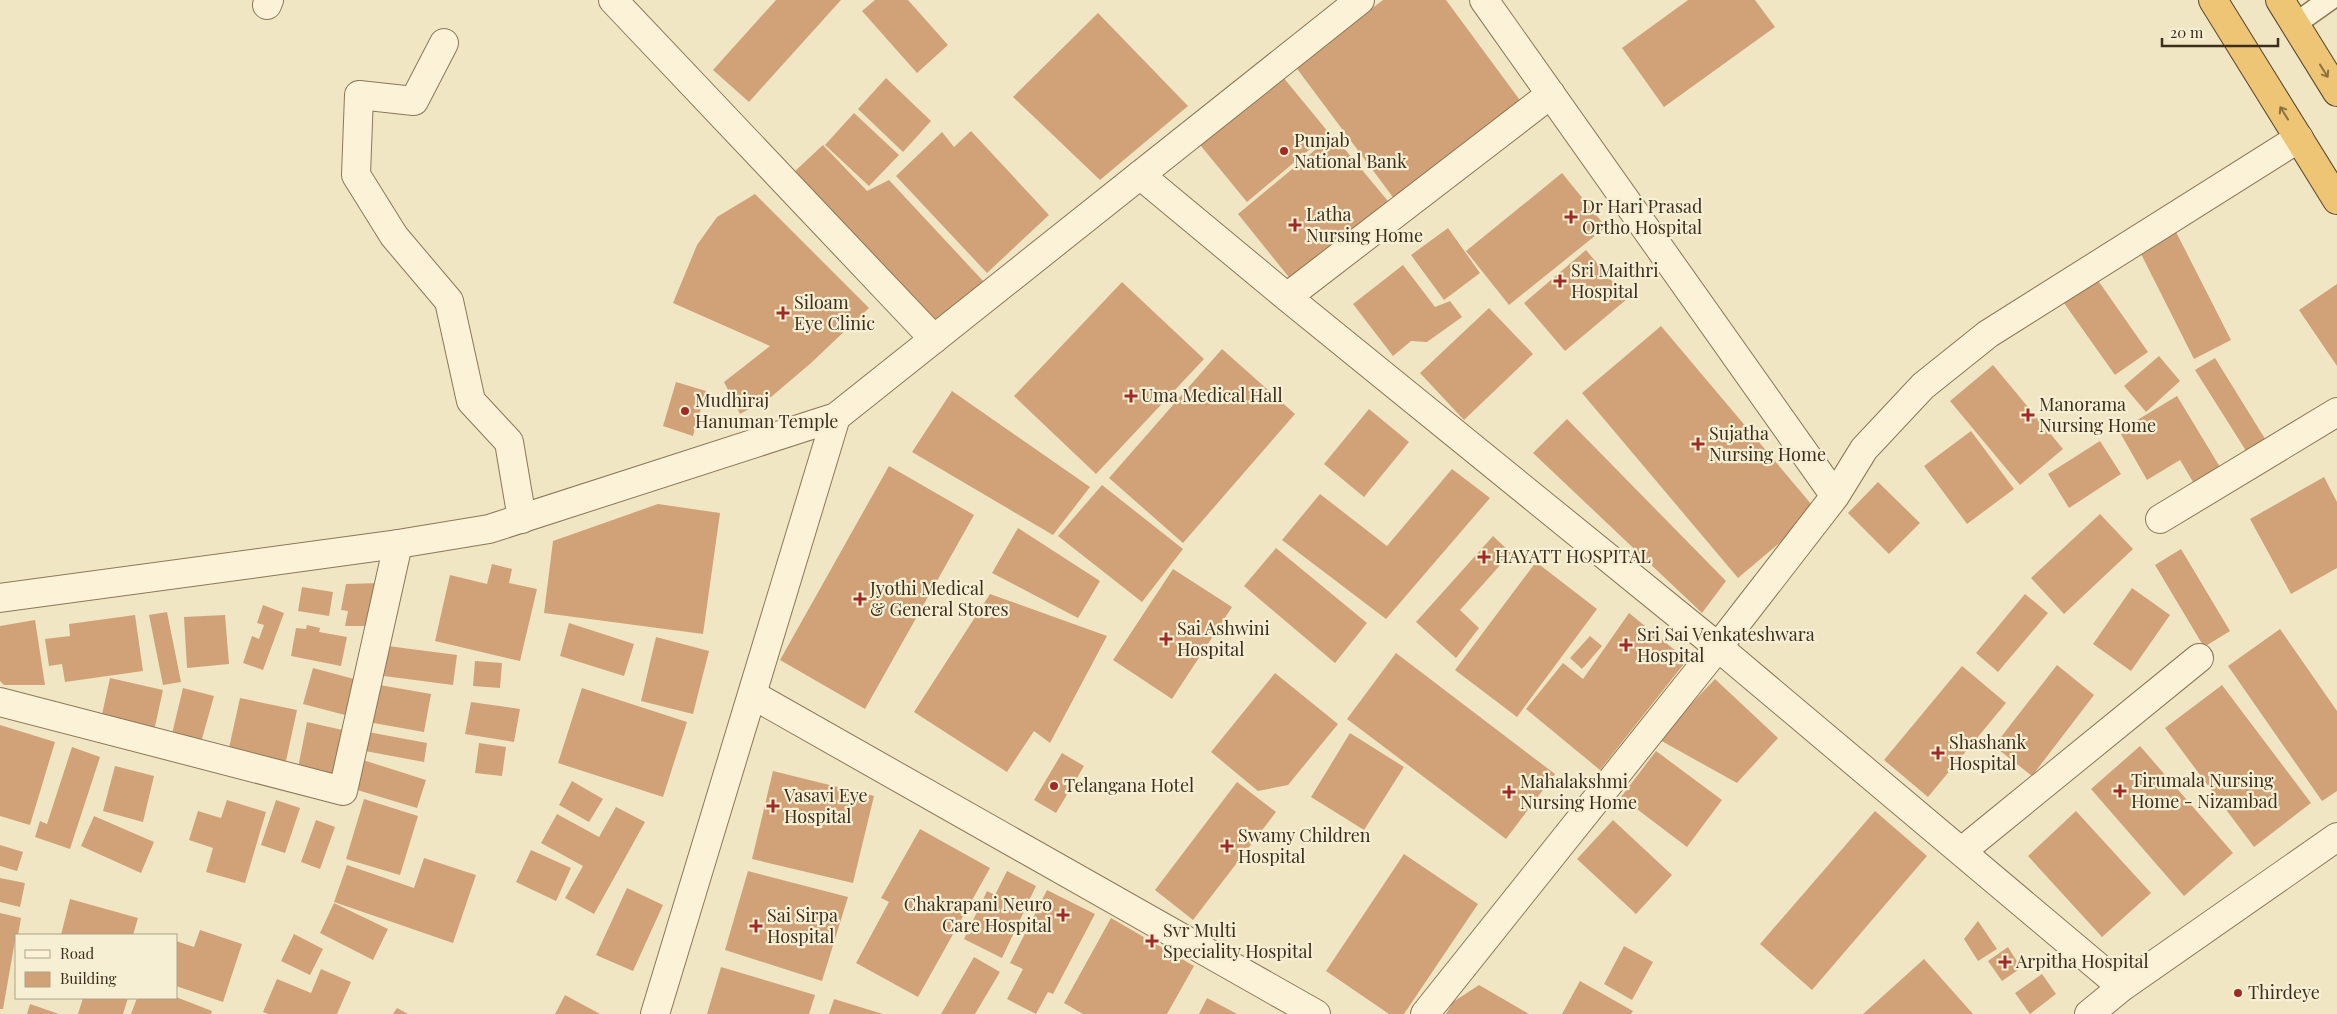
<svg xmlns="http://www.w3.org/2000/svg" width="2337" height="1014" font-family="'Playfair Display',serif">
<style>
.building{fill:#d1a277}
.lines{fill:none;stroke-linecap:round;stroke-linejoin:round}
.service-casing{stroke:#8c7758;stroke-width:24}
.minor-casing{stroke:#8c7758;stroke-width:30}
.tertiary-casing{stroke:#8c7758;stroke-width:30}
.trunk-casing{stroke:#59442d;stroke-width:30}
.service{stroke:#fbf2d7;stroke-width:21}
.minor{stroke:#fbf2d7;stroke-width:28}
.tertiary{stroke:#fbf2d7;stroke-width:28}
.trunk{stroke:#edc574;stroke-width:28}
.oneway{stroke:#8b7244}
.poi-dot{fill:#9e2b25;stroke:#f7efd3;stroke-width:2}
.labels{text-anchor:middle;stroke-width:4.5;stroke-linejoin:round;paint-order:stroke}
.poi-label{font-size:18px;fill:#3b2e1d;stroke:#f7efd3;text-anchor:start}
</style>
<rect width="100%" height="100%" fill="#f1e6c3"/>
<path class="building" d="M776,0h65l-92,102 -36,-32z
M875,0h33l40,45 -31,28 -55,-62z
M1383,0h63l76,103 -127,97 -100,-134z
M1688,0h67l20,27 -111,80 -42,-59z
M1098,13l90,93 -88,74 -87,-83z
M1278,71l51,62 -82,69 -51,-62z
M886,78l45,43 -28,31 -45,-43z
M854,113l45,42 -30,31 -44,-41z
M971,131l78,84 -62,58 -91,-97 46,-44 12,15z
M1333,135l59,71 -96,80 -58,-72z
M823,145l44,46 22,-11 96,103 -47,44 -144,-155z
M1562,173l44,54 -97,78 -43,-54z
M755,194l114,114 -58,55 -40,34 -31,17 -16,-32 46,-36 -97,-43 24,-58 20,-28z
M1448,228l32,45 -36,27 -33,-45z
M2175,230l56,110 -37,19 -56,-111z
M1586,250l41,49 -62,52 -41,-48z
M1403,265l32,42 15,-6 12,16 -35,25 -16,-1 -18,15 -40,-52z
M2097,279l51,73 -33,23 -51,-72z
M1122,282l82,77 -108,115 -82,-78z
M2337,284v82l-38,-56z
M1489,308l44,46 -69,66 -44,-47z
M1661,326l156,185 -79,67 -156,-185z
M1222,349l73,65 -112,129 -74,-65z
M2159,356l21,25 -34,31 -22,-26z
M2215,358l52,84 -19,12 -53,-84z
M1993,365l70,84 -43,36 -70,-84z
M676,382l30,9 -13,45 -30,-10z
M952,391l138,96 -37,48 -141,-83z
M2177,396l49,81 -27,15 -19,-32 -33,20 -28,-49z
M1369,409l40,33 -45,55 -40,-33z
M1567,419l159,162 -24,32 -169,-160z
M1971,431l43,58 -47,35 -43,-58z
M2100,441l21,33 -52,34 -21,-34z
M889,466l85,49 -109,194 -85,-49z
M1452,469l38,29 -104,121 -104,-79 38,-46 67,52z
M2324,477l13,25v66l-46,26 -41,-75z
M1878,482l42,41 -31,31 -41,-41z
M1102,485l81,64 -41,53 -84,-66z
M658,504l62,9 -17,121 -159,-21 9,-72z
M2100,514l33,35 -69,65 -33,-36z
M1018,528l82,53 -22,37 -86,-45z
M1493,536l18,17 -51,57 19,18 -23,30 -40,-36z
M1276,548l91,75 -32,40 -91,-77z
M2181,549l49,82 -26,16 -49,-82z
M1536,562l61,47 -80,108 -62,-47z
M492,564l20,5 -3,14 28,6 -17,72 -85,-20 15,-66 37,9z
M1173,569l59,38 -60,92 -59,-39z
M380,583l-8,43h-27l3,-15 -7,-1 5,-26z
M302,587l31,5 -4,24 -31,-5z
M2132,588l38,27 -39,56 -38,-27z
M990,594l117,42 -57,107 -16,-12 -27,41 -93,-60z
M2025,594l23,19 -50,59 -22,-19z
M263,605l21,8 -21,57 -20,-7 9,-27 7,3 5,-14 -7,-2z
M167,612l14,70 -18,3 -14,-70z
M1629,613l58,47 -87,110 -74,-61 37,-46 20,16z
M135,615l8,56 -78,11 -3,-18 -13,2 -4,-27 25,-3 -1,-12z
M225,615l4,49 -42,4 -3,-51z
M35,620l10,65h-41l-4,-4v-55z
M569,623l65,21 -10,32 -64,-20z
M307,625l13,3 -1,4 28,5 -6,29 -50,-10 5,-28 10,1z
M2280,629l57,82v80l-15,10 -94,-135z
M1590,636l12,10 -20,23 -12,-11z
M656,637l53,14 -16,63 -52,-13z
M388,646l69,9 -4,30 -69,-9z
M1396,653l159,121 -49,65 -159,-120z
M475,661l27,2 -2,25 -27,-2z
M2057,665l37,30 -62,81 -38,-30z
M1962,666l44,37 -78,94 -44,-37z
M313,668l41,11 -9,36 -42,-11z
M1275,673l63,51 -50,61 -30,6 -47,-39z
M110,678l53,12 -9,41 -53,-12z
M1715,679l63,59 -41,45 -79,-44z
M374,684l57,10 -7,38 -56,-10z
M2222,685l89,118 -57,44 -89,-119z
M183,688l31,8 -14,50 -29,-8z
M582,688l105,34 -24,75 -105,-34z
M240,698l57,12 -13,60 -57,-13z
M471,702l49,7 -6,33 -49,-8z
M307,722l40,9 -11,46 -38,-9z
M0,725l55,17 -25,83 -30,-9z
M368,732l59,11 -3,19 -59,-11z
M1350,733l54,34 -40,63 -53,-33z
M479,743l27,4 -4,29 -27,-3z
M2140,746l93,107 -49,43 -93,-107z
M72,747l28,10 -30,92 -35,-12 5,-16 7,3z
M1656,751l66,49 -35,47 -66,-50z
M1062,753l22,13 -28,47 -22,-13z
M363,760l63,20 -9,28 -63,-19z
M115,766l39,10 -11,46 -40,-11z
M773,771l101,25 -21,87 -101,-24z
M572,781l31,18 -14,23 -30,-17z
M1237,782l39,30 -83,108 -38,-30z
M364,799l54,17 -18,59 -54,-16z
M227,800l39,12 -21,71 -39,-11 7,-24 -24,-8 9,-29 23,7z
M276,800l24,8 -15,45 -24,-8z
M616,807l29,15 -51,92 -29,-16 18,-32 -42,-23 16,-29 42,23z
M1875,811l52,45 -115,134 -52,-46z
M2076,811l75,82 -49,44 -74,-81z
M94,816l60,26 -13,31 -60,-27z
M316,820l19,7 -15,42 -19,-7z
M1613,820l59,55 -36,39 -59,-55z
M920,829l70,39 -72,129 -62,-34 33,-61 -8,-4z
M0,845l23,7 -6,19 -17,-5z
M531,850l40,18 -15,33 -40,-19z
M1404,854l74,50 -74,110h-15l-63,-43z
M424,858l52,17 -23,68 -119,-41 13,-37 67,23z
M748,871l100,26 -26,84 -97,-31z
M1007,871l29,15 -34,72 -38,-19 23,-48 8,4z
M0,878l25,5 -5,24 -20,-5z
M627,888l36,17 -30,66 -37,-16z
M1047,890l48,24 -42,80 -5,-2 -12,22 -29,-15 16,-30 -13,-6z
M70,899l68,19 -5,17h-72z
M334,903l54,26 -15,31 -53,-27z
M0,913l21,5 -3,17h-2l-13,74h-3z
M1111,918l83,48 -27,48h-84l-19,-11z
M1978,921l19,28 -19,12 -14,-22z
M200,930l42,14 -19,58 -47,-16v-45l18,6z
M294,934l29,15 -13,26 -29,-14z
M1624,946l29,16 -21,38 -28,-16z
M2008,947l13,21 -19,13 -14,-20z
M974,957l26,15 -25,42h-34z
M1924,959l49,55h-110z
M721,967l94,28 -6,19h-102z
M321,969l30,13 -14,32h-69l-5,-2 14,-33 34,14z
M2042,974l14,20 -26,20 -15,-21z
M1580,981l53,30 -2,3h-69z
M1479,985l50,29h-83l7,-12z
M565,995l35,19h-45z
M176,997l36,14 -1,3h-80l6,-16z
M83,998h45l-5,16h-45z
M1207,998l30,16h-38z
M834,999l49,15h-54z
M30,1004l29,10h-32z
M397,1008l11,6h-15z"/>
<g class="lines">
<g class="service-casing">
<path id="service" d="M2295,24l34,-24"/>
</g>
<g class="minor-casing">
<path id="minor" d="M613,0l321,339
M1484,0l351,496
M267,5l2,-5
M444,43l-30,58 -55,-6 -3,80 38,61 55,65 22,100 38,41 13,77
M1140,175l147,122 431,350 -293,367
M1287,297l264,-203
M2160,519l177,-107
M753,695l563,319
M0,702l343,89 55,-247
M1962,851l237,-193
M2122,987l-404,-340 117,-151 29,-47 59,-63 65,-52 311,-196
M2089,1014l33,-27 215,-150"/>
</g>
<g class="tertiary-casing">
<path id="tertiary" d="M0,598l398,-54 91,-15 347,-112 524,-417
M655,1014l181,-597"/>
</g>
<g class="trunk-casing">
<path id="trunk" d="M2213,0l124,200
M2280,0l57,92"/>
</g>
<use href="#service" class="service"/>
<use href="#minor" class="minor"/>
<use href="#tertiary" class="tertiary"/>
<use href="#trunk" class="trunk"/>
</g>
<defs><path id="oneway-shaft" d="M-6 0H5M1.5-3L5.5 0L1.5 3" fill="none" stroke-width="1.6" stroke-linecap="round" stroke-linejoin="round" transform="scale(1.25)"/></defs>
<g class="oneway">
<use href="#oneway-shaft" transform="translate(2324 71) rotate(58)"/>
<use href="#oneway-shaft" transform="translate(2284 113) rotate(-122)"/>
</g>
<g class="poi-dot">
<circle cx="1284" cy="151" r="5"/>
<path d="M1568.5 209.5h5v5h5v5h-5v5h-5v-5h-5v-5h5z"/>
<path d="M1292.5 217.5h5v5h5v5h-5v5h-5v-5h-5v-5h5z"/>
<path d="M1557.5 273.5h5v5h5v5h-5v5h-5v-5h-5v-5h5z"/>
<path d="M780.5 305.5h5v5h5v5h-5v5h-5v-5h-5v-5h5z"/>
<path d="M1128.5 388.5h5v5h5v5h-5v5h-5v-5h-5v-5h5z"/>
<circle cx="685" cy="411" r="5"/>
<path d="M2025.5 407.5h5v5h5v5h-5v5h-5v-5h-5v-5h5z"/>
<path d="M1695.5 436.5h5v5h5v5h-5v5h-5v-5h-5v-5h5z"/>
<path d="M1481.5 549.5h5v5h5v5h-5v5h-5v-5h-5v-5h5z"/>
<path d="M857.5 591.5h5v5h5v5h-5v5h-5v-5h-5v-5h5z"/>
<path d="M1163.5 631.5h5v5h5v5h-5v5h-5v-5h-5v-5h5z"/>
<path d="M1623.5 637.5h5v5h5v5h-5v5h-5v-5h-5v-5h5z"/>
<path d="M1935.5 745.5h5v5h5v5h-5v5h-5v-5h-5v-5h5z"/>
<circle cx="1054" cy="786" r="5"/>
<path d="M2117.5 783.5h5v5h5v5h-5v5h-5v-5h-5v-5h5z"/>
<path d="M1506.5 784.5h5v5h5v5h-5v5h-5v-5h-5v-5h5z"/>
<path d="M770.5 798.5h5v5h5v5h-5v5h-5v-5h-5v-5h5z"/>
<path d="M1224.5 838.5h5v5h5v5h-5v5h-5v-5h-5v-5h5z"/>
<path d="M1060.5 907.5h5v5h5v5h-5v5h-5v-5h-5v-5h5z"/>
<path d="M753.5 918.5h5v5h5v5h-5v5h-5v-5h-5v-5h5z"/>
<path d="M1149.5 933.5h5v5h5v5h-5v5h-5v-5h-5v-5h5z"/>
<path d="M2002.5 954.5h5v5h5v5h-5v5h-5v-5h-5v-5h5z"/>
<circle cx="2238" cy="993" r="5"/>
</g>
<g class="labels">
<g class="poi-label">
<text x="1294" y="147">Punjab<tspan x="1294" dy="21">National Bank</tspan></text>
<text x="1582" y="213">Dr Hari Prasad<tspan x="1582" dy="21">Ortho Hospital</tspan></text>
<text x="1306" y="221">Latha<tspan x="1306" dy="21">Nursing Home</tspan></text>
<text x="1571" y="277">Sri Maithri<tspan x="1571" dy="21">Hospital</tspan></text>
<text x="794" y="309">Siloam<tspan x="794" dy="21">Eye Clinic</tspan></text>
<text x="1141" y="402">Uma Medical Hall</text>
<text x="695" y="407">Mudhiraj<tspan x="695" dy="21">Hanuman Temple</tspan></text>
<text x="2039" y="411">Manorama<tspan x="2039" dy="21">Nursing Home</tspan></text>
<text x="1709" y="440">Sujatha<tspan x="1709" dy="21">Nursing Home</tspan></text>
<text x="1495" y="563">HAYATT HOSPITAL</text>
<text x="870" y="595">Jyothi Medical<tspan x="870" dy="21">&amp; General Stores</tspan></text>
<text x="1177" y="635">Sai Ashwini<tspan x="1177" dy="21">Hospital</tspan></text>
<text x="1637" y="641">Sri Sai Venkateshwara<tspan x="1637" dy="21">Hospital</tspan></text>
<text x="1949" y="749">Shashank<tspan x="1949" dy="21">Hospital</tspan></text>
<text x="2131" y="787">Tirumala Nursing<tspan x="2131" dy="21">Home - Nizambad</tspan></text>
<text x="1520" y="788">Mahalakshmi<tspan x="1520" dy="21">Nursing Home</tspan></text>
<text x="1064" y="792">Telangana Hotel</text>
<text x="784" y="802">Vasavi Eye<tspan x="784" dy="21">Hospital</tspan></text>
<text x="1238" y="842">Swamy Children<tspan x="1238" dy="21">Hospital</tspan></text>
<text x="1052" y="911" text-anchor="end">Chakrapani Neuro<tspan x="1052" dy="21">Care Hospital</tspan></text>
<text x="767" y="922">Sai Sirpa<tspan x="767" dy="21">Hospital</tspan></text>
<text x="1163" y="937">Svr Multi<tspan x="1163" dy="21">Speciality Hospital</tspan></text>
<text x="2016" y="968">Arpitha Hospital</text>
<text x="2248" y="999">Thirdeye</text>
</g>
</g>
<rect x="15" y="934" width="162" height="65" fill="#f7efd3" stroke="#aca28a"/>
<rect x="25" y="950" width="25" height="8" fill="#fbf2d7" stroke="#aca28a"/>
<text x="60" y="959" font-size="15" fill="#3b2e1d">Road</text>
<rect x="25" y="972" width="25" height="15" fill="#d1a277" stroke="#aca28a"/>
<text x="60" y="984" font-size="15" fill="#3b2e1d">Building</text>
<path d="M2162 38v8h116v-8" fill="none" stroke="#3b2e1d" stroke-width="2.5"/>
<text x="2170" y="38" font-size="15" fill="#3b2e1d" stroke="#f7efd3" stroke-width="4" paint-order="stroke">20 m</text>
</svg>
